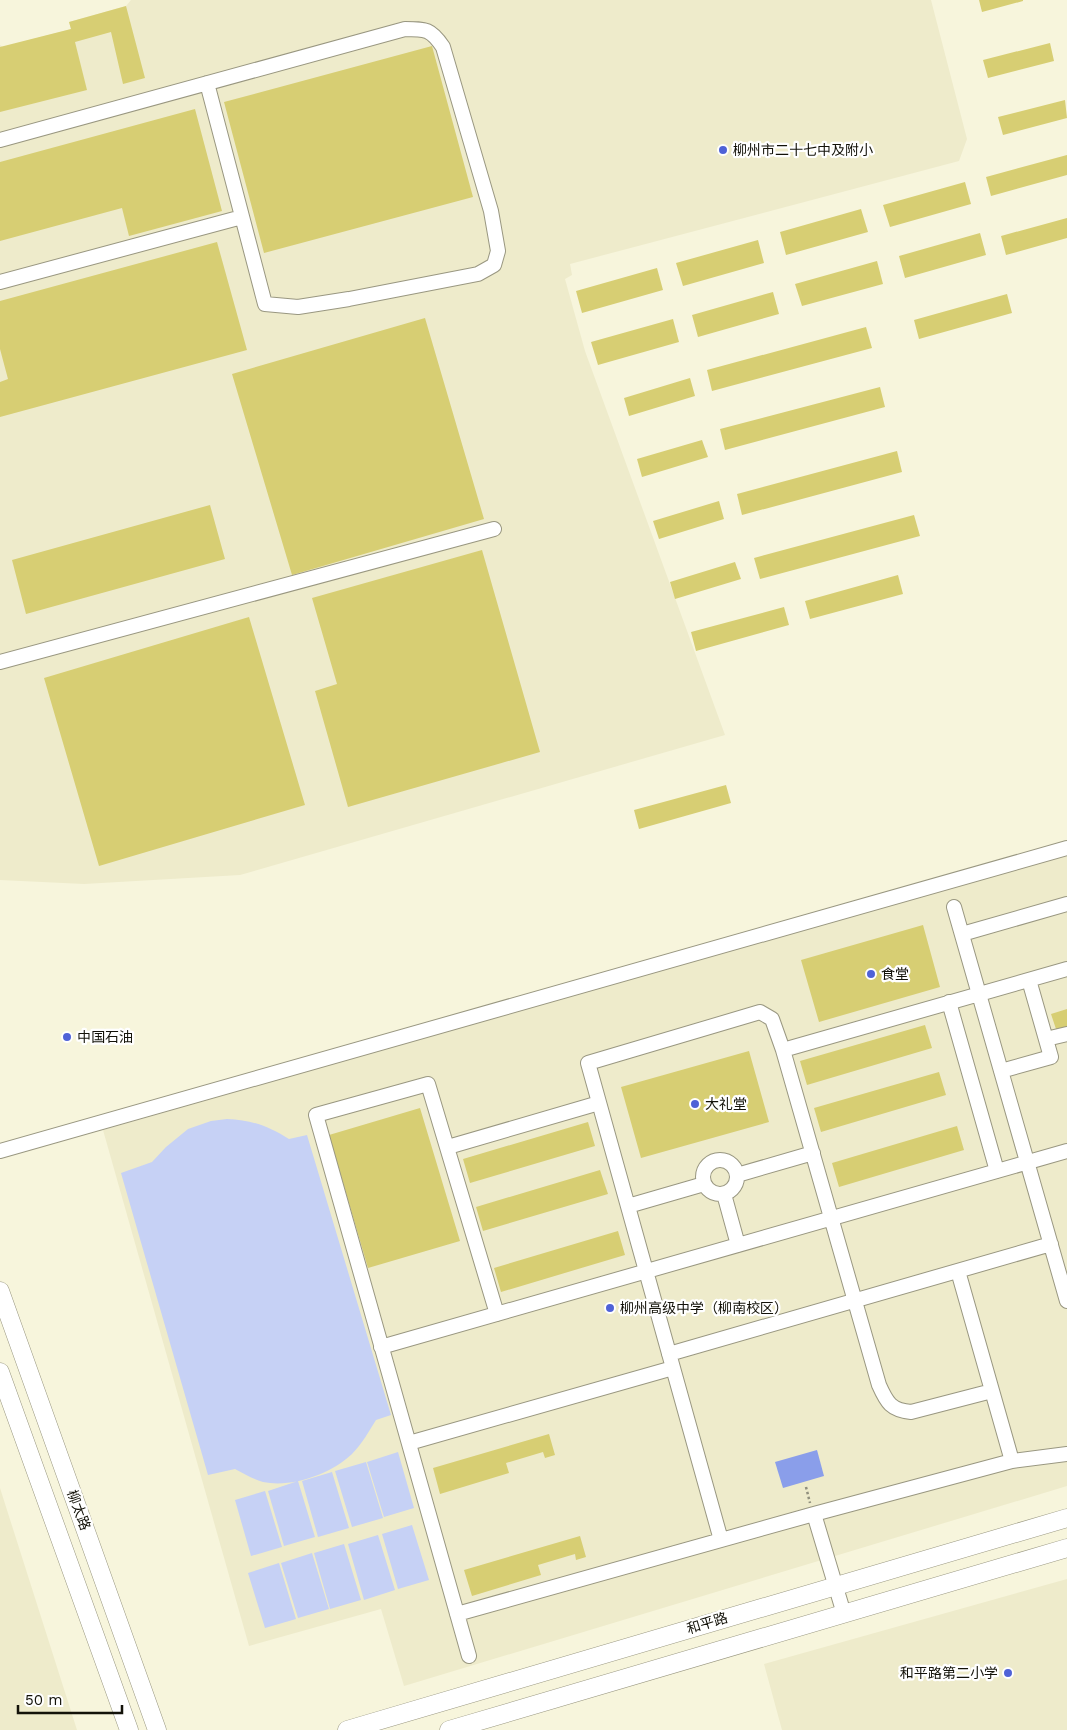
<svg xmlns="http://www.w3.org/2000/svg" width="1067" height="1730" font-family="'Work Sans','Noto Sans SC',sans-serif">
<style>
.built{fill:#eeebcb}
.green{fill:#c6d1f5}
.water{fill:#8a9eea}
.building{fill:#d7ce73}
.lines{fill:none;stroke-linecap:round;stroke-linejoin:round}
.minor-casing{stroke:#999781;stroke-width:16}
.major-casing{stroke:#999781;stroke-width:19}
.path{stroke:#908f7d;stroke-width:2.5;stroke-dasharray:2.5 2.5;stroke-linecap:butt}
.minor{stroke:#fff;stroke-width:14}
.major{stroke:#fff;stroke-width:18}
.poi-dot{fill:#4f62d7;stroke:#fff;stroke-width:2}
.labels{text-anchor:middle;stroke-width:4.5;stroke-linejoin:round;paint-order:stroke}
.poi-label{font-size:14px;fill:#131209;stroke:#fff;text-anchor:start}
.street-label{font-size:14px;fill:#131209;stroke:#fff}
</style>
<rect width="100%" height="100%" fill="#f7f5dc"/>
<path class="built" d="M131,0h800l36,139 -8,22 -389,103 2,11 -7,4 20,72 140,384 -485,140 -156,9 -84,-4v-835l3,2 68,-18 -2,-7 57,-16z
M1067,853v633l-663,200 -23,-77 -132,37 -146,-516z
M0,1488l77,242h-77z
M1067,1579v151h-285l-18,-66z"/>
<path class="green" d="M227,1119c25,1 41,7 62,20l18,-4 84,280 -15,5c-7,11 -14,24 -24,34 -21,20 -60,34 -89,28 -10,-3 -19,-8 -28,-13l-27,6 -87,-302 31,-11 14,-15 22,-18 23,-8z
M398,1452l16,56 -30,9 -17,-55z
M366,1462l17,56 -31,9 -17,-56z
M332,1472l17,56 -31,9 -16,-56z
M298,1481l17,56 -31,9 -16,-55z
M265,1491l17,56 -31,9 -16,-56z
M412,1525l17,55 -31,9 -16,-55z
M378,1535l17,55 -31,10 -16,-56z
M344,1544l17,56 -31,9 -16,-56z
M312,1553l17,56 -31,9 -17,-55z
M279,1563l17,56 -31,9 -17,-55z"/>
<path class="water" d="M817,1450l7,26 -41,12 -8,-26z"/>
<path class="building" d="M979,0h44v1l-41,11z
M126,6l19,72 -22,6 -12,-52 -36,10 12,48 -87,22v-65l71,-18 -2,-7z
M1050,43l4,18 -66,17 -5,-18z
M432,46l41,151 -209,56 -40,-151z
M1065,100l2,18 -64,17 -5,-18z
M195,109l27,102 -93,25 -7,-28 -122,33v-79z
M1067,155v20l-76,21 -5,-19z
M965,182l6,22 -81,23 -7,-22z
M861,209l7,23 -82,23 -6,-23z
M1067,218v20l-61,17 -5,-19z
M980,233l6,22 -81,23 -6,-22z
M758,240l6,23 -81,23 -7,-23z
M217,242l30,108 -247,67v-35l8,-3 -8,-30v-48z
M877,261l6,23 -81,22 -7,-22z
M657,268l6,22 -81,23 -6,-22z
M773,292l6,22 -81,23 -6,-22z
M1007,294l5,19 -93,26 -5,-19z
M425,318l59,201 -192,56 -60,-201z
M673,319l6,23 -81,23 -7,-23z
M866,327l6,21 -160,43 -5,-21z
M690,378l5,18 -66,20 -5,-18z
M880,387l5,20 -160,43 -5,-21z
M702,440l6,17 -66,20 -5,-18z
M897,451l5,21 -160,43 -5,-21z
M719,501l5,18 -65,20 -6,-18z
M210,505l15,54 -199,55 -14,-54z
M914,515l6,21 -160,43 -6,-21z
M482,550l58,202 -192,55 -33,-116 22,-7 -25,-86z
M735,562l6,17 -66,20 -5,-17z
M898,575l5,19 -93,25 -5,-18z
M784,607l5,18 -93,26 -5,-19z
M249,617l56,188 -206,61 -55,-188z
M726,785l5,18 -92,26 -5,-19z
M923,925l17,62 -121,35 -18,-62z
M1067,1009v20l-10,3 -6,-18z
M925,1025l7,23 -125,37 -7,-24z
M749,1051l20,71 -128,36 -20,-71z
M939,1072l7,23 -125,37 -7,-24z
M420,1108l40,133 -92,27 -39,-133z
M588,1122l7,24 -125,37 -7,-24z
M957,1126l7,24 -125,37 -7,-24z
M600,1170l8,24 -125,37 -7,-24z
M618,1231l7,24 -124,37 -7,-24z
M549,1434l6,21 -10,3 -2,-6 -37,11 3,10 -69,21 -7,-26z
M580,1536l6,21 -10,3 -1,-6 -37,11 3,10 -69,21 -8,-26z"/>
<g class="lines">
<g class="minor-casing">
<path id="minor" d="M0,140l405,-111c21,0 26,0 38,18l48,164 7,40 -4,14 -16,9 -129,25 -51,8 -33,-3 -58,-221
M0,282l242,-65
M0,662l494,-133
M954,907l113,394
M962,934l105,-30
M949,1002l48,169
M1046,1039l21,-5
M783,1050l284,-81
M1001,1071l50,-14 -22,-77
M448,1147l151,-44
M0,1151l1067,-303
M703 1177a17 17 0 1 1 34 0a17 17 0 1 1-34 0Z
M737,1175l76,-22
M724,1194l14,51
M628,1206l76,-22
M958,1271l54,190
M381,1347l686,-196
M669,1354l382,-110
M409,1443l264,-75
M814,1514l30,100
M721,1540l-133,-477 172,-51 12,7 11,31 96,335c8,18 12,25 32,27l81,-21
M457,1614l357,-100 198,-53 55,-7
M469,1656l-153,-541 112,-31 69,230"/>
</g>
<g class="major-casing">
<path id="major" d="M0,1291l157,439
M0,1372l129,358
M347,1730l720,-212
M449,1730l618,-182"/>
</g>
<path class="path" d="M806,1487l4,16"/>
<use href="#minor" class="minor"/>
<use href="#major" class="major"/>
</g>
<g class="poi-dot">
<circle cx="723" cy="150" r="5"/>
<circle cx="871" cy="974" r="5"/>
<circle cx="67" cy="1037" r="5"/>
<circle cx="695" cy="1104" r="5"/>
<circle cx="610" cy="1308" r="5"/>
<circle cx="1008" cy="1673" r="5"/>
</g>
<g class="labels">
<g class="poi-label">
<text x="733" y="155">柳州市二十七中及附小</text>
<text x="881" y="979">食堂</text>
<text x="77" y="1042">中国石油</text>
<text x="705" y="1109">大礼堂</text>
<text x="620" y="1313">柳州高级中学（柳南校区）</text>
<text x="998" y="1678" text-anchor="end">和平路第二小学</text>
</g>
<g class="street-label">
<text transform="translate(79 1510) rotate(70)" y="5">柳太路</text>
<text transform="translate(707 1623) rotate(-17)" y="5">和平路</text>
</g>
</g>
<path d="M18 1705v8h104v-8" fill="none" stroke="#131209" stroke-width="2.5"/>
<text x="25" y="1705" font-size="15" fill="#131209" stroke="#ffffff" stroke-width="4" paint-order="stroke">50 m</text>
</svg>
